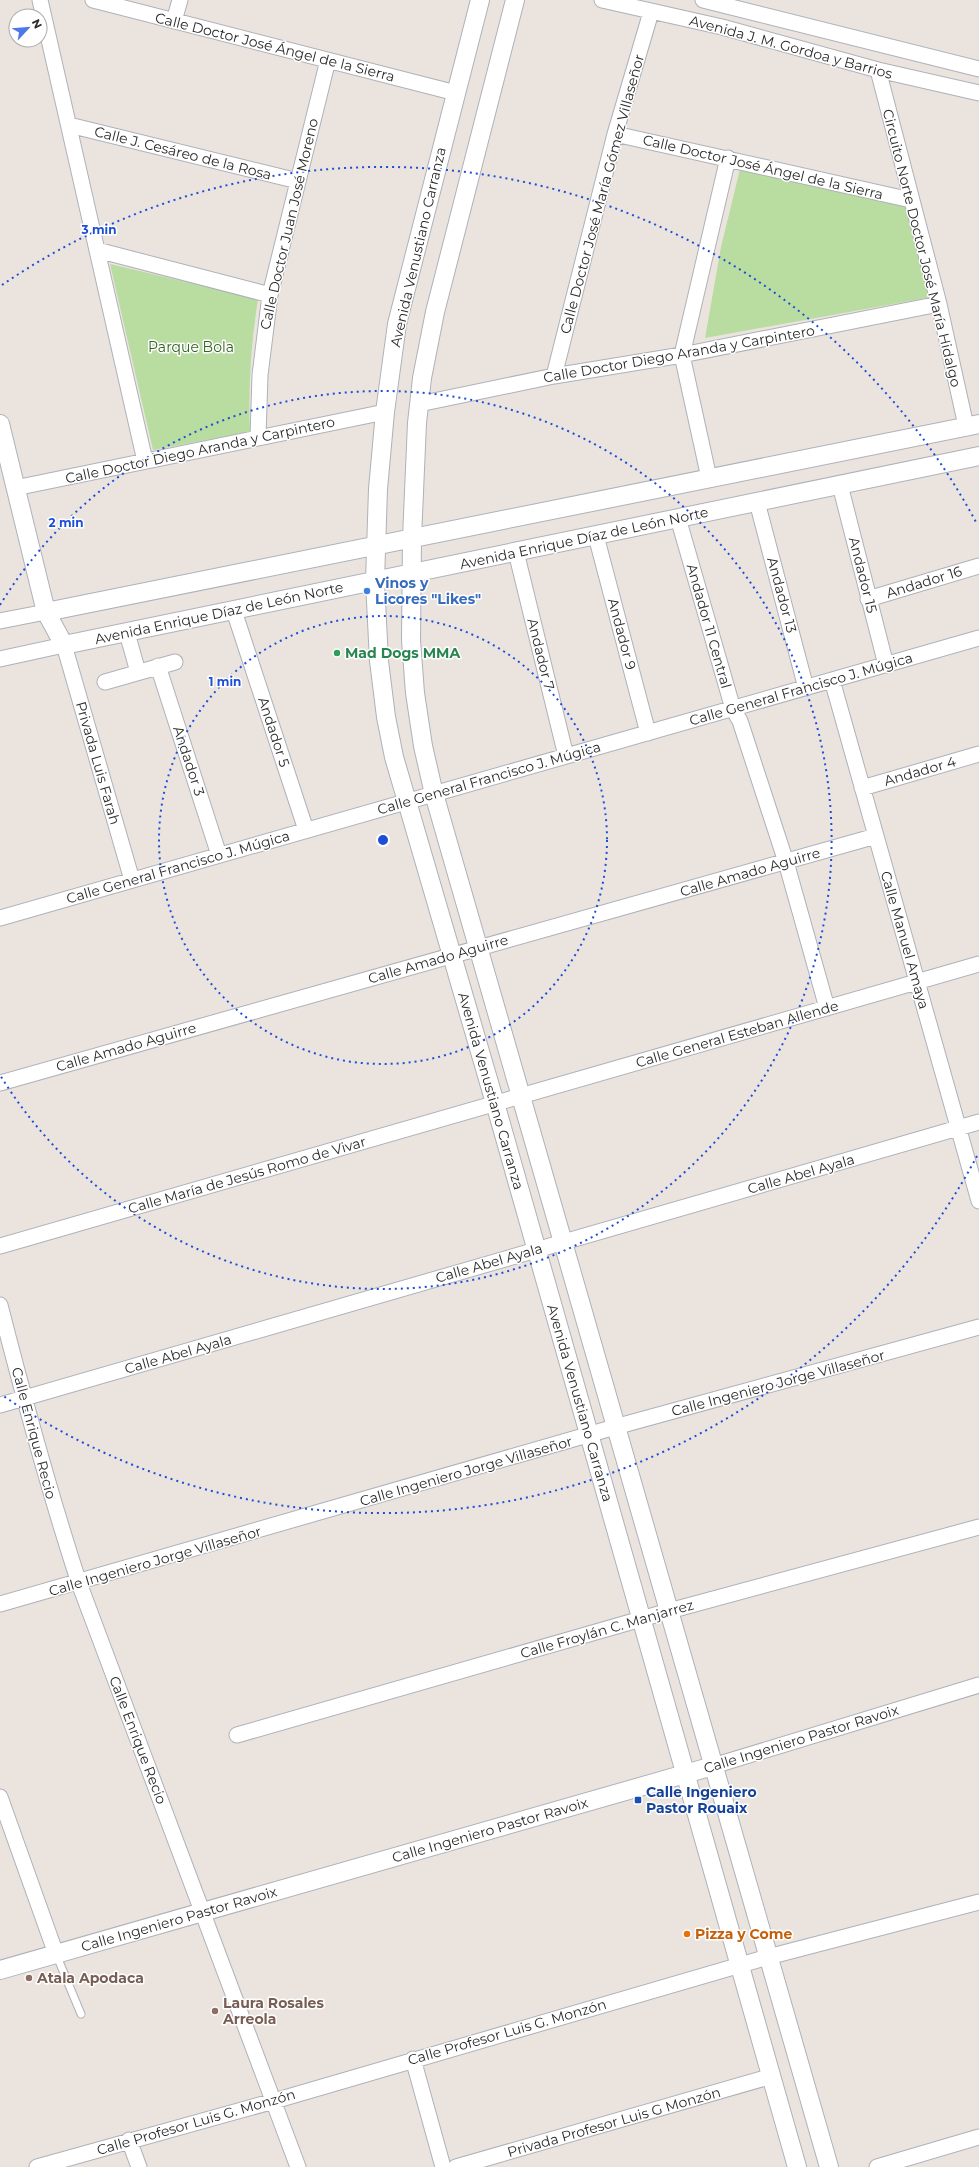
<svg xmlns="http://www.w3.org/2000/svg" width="979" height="2167" font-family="Montserrat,sans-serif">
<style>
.green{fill:#b9dca0}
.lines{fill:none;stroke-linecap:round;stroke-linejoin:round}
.service-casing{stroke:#afb1ba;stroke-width:9}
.minor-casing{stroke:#afb1ba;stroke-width:17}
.tertiary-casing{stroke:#afb1ba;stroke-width:20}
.service{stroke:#fff;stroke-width:7}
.minor{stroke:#fff;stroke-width:15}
.tertiary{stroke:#fff;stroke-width:18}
.ring{fill:none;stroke:#1d4ed8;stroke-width:2;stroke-dasharray:2 4}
.shop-dot{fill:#3f7fe0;stroke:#fff;stroke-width:1.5}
.leisure-dot{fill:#2e9e5b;stroke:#fff;stroke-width:1.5}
.transit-dot{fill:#1a4fb4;stroke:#fff;stroke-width:1.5}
.food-dot{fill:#e8710a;stroke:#fff;stroke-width:1.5}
.education-dot{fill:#8d6e63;stroke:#fff;stroke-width:1.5}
.labels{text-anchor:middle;stroke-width:3;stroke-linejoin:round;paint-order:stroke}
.street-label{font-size:14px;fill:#2b2b2b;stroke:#fff}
.park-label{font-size:14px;fill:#346122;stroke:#fff}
.shop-label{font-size:14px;font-weight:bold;fill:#366cbe;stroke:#fff;text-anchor:start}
.leisure-label{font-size:14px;font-weight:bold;fill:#27864d;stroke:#fff;text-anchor:start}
.transit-label{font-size:14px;font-weight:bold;fill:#164399;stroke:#fff;text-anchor:start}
.food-label{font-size:14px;font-weight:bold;fill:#c56008;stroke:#fff;text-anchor:start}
.education-label{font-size:14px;font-weight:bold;fill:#785e54;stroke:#fff;text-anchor:start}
.centre{fill:#1d4ed8;stroke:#fff;stroke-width:2}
.ring-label{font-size:12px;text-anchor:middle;font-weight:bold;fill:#1d4ed8;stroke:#fff;stroke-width:3;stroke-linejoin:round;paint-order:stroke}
</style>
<rect width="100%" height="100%" fill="#ebe4de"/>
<path class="green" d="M740,169l169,36 23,92 -227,41 16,-91z
M110,264l148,35c-7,44 -10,88 -8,133l-97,18z"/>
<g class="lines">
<g class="service-casing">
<path id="service" d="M56,1954l25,60"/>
</g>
<g class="minor-casing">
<path id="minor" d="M40,0l105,461
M93,0l363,93
M602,0l120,27 156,43 101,23
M703,0l276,69
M174,21l6,-21
M878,70l61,234 27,122
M69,125l229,56
M615,134l296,66
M97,250l173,45
M554,376l61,-242 36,-122
M419,404l135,-28 128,-21 257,-51
M258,437l2,-62 10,-80 58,-235
M709,478l-27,-123 46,-197
M840,485l46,180
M15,488l370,-76
M757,502l49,186
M678,518l55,191 7,12 46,141 41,146
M596,536l52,197
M516,552l50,204
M868,599l111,-33
M234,611l72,219
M0,621l46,-9
M127,633l11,39
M0,659l64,-14 68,235
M158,666l61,189
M832,680l147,521
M105,682l70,-20
M862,788l117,-34
M0,918l979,-280
M0,1083l876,-247
M0,1246l979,-282
M0,1305c24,94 49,186 79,278l219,584
M0,1405l979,-283
M0,1604l615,-177 364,-100
M237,1735l432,-124 310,-84
M713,1766l266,-81
M0,1797l56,157
M413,2059l30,108
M129,2140l10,27
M37,2167l237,-66 494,-144 211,-55
M456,2167l316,-91
M877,2167l102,-30"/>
</g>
<g class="tertiary-casing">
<path id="tertiary" d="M480,0l-83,324 -12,88 -7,77 -3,92 4,80 7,56 8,40 101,346 302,1064
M515,0l-80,312 -13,66 -5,45 -5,115 -1,102 4,53 8,53 11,48 395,1373
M0,424l46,188 18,33 915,-189
M46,612l933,-188
M0,1970l713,-204"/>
</g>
<use href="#service" class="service"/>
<use href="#minor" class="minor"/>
<use href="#tertiary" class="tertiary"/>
</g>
<g class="ring">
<circle cx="383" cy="840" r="224"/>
<path d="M0 605A449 449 0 1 1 0 1075"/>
<path d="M977 1156A673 673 0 0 1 2 1395M2 285A673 673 0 0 1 977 524"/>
</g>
<circle class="shop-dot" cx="367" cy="591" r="4"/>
<circle class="leisure-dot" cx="337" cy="653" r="4"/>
<rect class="transit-dot" x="634" y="1796" width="8" height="8" rx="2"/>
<circle class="food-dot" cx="687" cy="1934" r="4"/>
<g class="education-dot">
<circle cx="29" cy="1978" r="4"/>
<circle cx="215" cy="2011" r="4"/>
</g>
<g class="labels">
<g class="street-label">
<text transform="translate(275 47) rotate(14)" y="5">Calle Doctor José Ángel de la Sierra</text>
<text transform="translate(791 47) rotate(15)" y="5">Avenida J. M. Gordoa y Barrios</text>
<text transform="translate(183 153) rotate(14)" y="5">Calle J. Cesáreo de la Rosa</text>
<text transform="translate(763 167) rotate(13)" y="5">Calle Doctor José Ángel de la Sierra</text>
<text transform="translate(602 194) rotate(-75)" y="5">Calle Doctor José María Gómez Villaseñor</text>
<text transform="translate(289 224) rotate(-77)" y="5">Calle Doctor Juan José Moreno</text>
<text transform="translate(418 247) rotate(-77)" y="5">Avenida Venustiano Carranza</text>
<text transform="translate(922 248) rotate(76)" y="5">Circuito Norte Doctor José María Hidalgo</text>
<text transform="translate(679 354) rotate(-10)" y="5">Calle Doctor Diego Aranda y Carpintero</text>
<text transform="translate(200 450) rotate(-12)" y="5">Calle Doctor Diego Aranda y Carpintero</text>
<text transform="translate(584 538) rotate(-12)" y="5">Avenida Enrique Díaz de León Norte</text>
<text transform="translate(863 575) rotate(76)" y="5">Andador 15</text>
<text transform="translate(924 582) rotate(-17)" y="5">Andador 16</text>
<text transform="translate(782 595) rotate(75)" y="5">Andador 13</text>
<text transform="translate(219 613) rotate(-12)" y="5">Avenida Enrique Díaz de León Norte</text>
<text transform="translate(709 626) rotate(74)" y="5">Andador 11 Central</text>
<text transform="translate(622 634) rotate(75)" y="5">Andador 9</text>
<text transform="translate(541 654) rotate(76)" y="5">Andador 7</text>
<text transform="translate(801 689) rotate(-16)" y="5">Calle General Francisco J. Múgica</text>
<text transform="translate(274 732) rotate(72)" y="5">Andador 5</text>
<text transform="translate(189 761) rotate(72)" y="5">Andador 3</text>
<text transform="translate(98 763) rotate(74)" y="5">Privada Luis Farah</text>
<text transform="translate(920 771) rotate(-16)" y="5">Andador 4</text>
<text transform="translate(489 778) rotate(-16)" y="5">Calle General Francisco J. Múgica</text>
<text transform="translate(178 867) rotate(-16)" y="5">Calle General Francisco J. Múgica</text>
<text transform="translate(750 872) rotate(-16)" y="5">Calle Amado Aguirre</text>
<text transform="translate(905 940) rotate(74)" y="5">Calle Manuel Amaya</text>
<text transform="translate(438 959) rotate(-16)" y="5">Calle Amado Aguirre</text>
<text transform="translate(737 1034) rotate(-16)" y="5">Calle General Esteban Allende</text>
<text transform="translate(126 1047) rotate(-16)" y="5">Calle Amado Aguirre</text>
<text transform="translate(491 1091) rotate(74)" y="5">Avenida Venustiano Carranza</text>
<text transform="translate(801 1174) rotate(-16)" y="5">Calle Abel Ayala</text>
<text transform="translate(247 1175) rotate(-16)" y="5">Calle María de Jesús Romo de Vivar</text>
<text transform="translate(489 1263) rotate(-16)" y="5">Calle Abel Ayala</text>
<text transform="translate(178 1354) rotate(-16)" y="5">Calle Abel Ayala</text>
<text transform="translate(778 1383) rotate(-15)" y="5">Calle Ingeniero Jorge Villaseñor</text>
<text transform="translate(580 1403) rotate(74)" y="5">Avenida Venustiano Carranza</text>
<text transform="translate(34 1433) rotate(75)" y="5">Calle Enrique Recio</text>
<text transform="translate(466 1471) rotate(-16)" y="5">Calle Ingeniero Jorge Villaseñor</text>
<text transform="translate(155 1561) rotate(-16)" y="5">Calle Ingeniero Jorge Villaseñor</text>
<text transform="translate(607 1629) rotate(-16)" y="5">Calle Froylán C. Manjarrez</text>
<text transform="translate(801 1739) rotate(-17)" y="5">Calle Ingeniero Pastor Ravoix</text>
<text transform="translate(138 1740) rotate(69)" y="5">Calle Enrique Recio</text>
<text transform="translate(490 1830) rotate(-16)" y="5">Calle Ingeniero Pastor Ravoix</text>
<text transform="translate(179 1919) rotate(-16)" y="5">Calle Ingeniero Pastor Ravoix</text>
<text transform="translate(507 2032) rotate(-16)" y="5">Calle Profesor Luis G. Monzón</text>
<text transform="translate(196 2122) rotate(-16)" y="5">Calle Profesor Luis G. Monzón</text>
<text transform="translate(614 2122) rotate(-16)" y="5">Privada Profesor Luis G Monzón</text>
</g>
<g class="park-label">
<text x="191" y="352">Parque Bola</text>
</g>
<g class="shop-label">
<text x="375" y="588">Vinos y<tspan x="375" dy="16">Licores "Likes"</tspan></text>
</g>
<g class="leisure-label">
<text x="345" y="658">Mad Dogs MMA</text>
</g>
<g class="transit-label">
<text x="646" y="1797">Calle Ingeniero<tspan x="646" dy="16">Pastor Rouaix</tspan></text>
</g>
<g class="food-label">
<text x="695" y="1939">Pizza y Come</text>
</g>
<g class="education-label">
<text x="37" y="1983">Atala Apodaca</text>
<text x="223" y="2008">Laura Rosales<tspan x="223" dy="16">Arreola</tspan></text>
</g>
</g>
<circle cx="383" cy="840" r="6" class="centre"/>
<g class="ring-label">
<text x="99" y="234">3 min</text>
<text x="66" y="527">2 min</text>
<text x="225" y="686">1 min</text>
</g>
<g transform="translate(28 28) rotate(64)"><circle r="19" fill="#ffffff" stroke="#aaaaaa"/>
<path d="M0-3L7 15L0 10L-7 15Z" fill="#4e78e8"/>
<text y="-6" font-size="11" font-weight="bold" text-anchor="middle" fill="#2b2b2b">N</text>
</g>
</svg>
